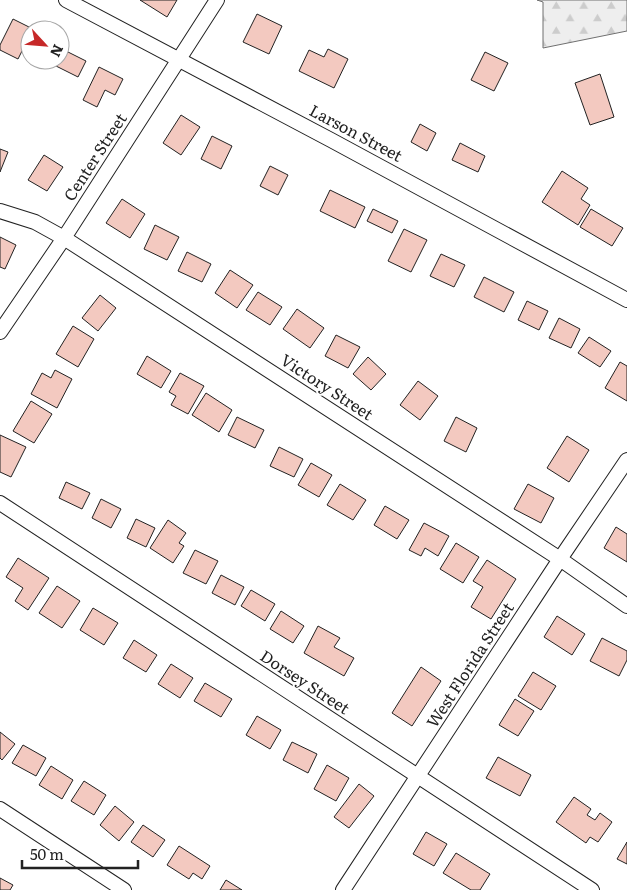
<svg xmlns="http://www.w3.org/2000/svg" width="627" height="890" font-family="Literata,serif">
<style>
.forest{fill:url(#forest-firs);stroke:#6f6f6f}
.building{fill:#f3c9c0;stroke:#222}
.lines{fill:none;stroke-linecap:round;stroke-linejoin:round}
.street-casing{stroke:#222;stroke-width:16}
.street{stroke:#fff;stroke-width:14}
.labels{text-anchor:middle;stroke-width:4;stroke-linejoin:round;paint-order:stroke}
.street-label{font-size:16px;fill:#222;stroke:#fff}
</style>
<defs>
<pattern id="forest-firs" width="22" height="20" patternUnits="userSpaceOnUse" patternTransform="scale(1.25)"><rect width="22" height="20" fill="#eee"/><path d="M5 1l3.5 6h-7zM16 11l3.5 6h-7z" fill="#ccc"/></pattern>
</defs>
<rect width="100%" height="100%" fill="#fff"/>
<path class="forest" d="M537,0h90v31l-84,17v-46z"/>
<path class="building" d="M140,0h37l-10,17z
M257,14l25,12 -13,28 -26,-12z
M13,19l22,11h-5v23l-7,-4 -5,10 -18,-9v-5z
M60,48l26,13 -8,16 -34,-17h16z
M328,49l20,10 -14,29 -35,-17 10,-21 15,7z
M485,52l23,11 -14,28 -23,-11z
M99,67l24,12 -8,16 -10,-5 -8,17 -14,-7z
M600,74l14,43 -24,8 -15,-42z
M181,115l19,12 -19,28 -18,-12z
M420,124l16,9 -9,18 -16,-9z
M212,136l20,10 -11,23 -20,-10z
M460,143l25,13 -7,16 -26,-12z
M0,149l8,3 -8,20z
M44,155l19,12 -16,24 -19,-11z
M270,166l18,9 -10,20 -18,-9z
M562,171l26,17 -7,11 9,6 -12,20 -36,-23z
M330,190l35,17 -10,21 -35,-17z
M122,199l23,15 -15,24 -24,-15z
M373,209l25,12 -6,12 -25,-12z
M591,209l32,19 -11,18 -32,-19z
M155,225l24,12 -12,23 -23,-11z
M404,229l23,11 -16,32 -23,-11z
M0,237l16,8 -11,24 -5,-2z
M187,252l24,12 -9,18 -24,-11z
M441,254l24,11 -11,22 -24,-11z
M230,270l23,15 -16,23 -22,-15z
M484,277l30,15 -10,20 -30,-15z
M258,292l24,15 -12,18 -24,-15z
M100,295l16,13 -18,23 -16,-13z
M527,301l21,10 -9,19 -21,-10z
M297,309l27,19 -14,20 -27,-19z
M559,318l21,11 -9,19 -22,-10z
M73,326l21,13 -16,28 -22,-13z
M336,335l24,12 -12,21 -23,-12z
M589,337l22,14 -11,16 -22,-14z
M147,356l24,15 -10,17 -24,-14z
M368,357l18,17 -15,16 -18,-16z
M620,362l7,4v35l-22,-13z
M55,370l17,9 -15,29 -26,-14 11,-21 9,5z
M180,373l24,13 -16,28 -17,-9 5,-9 -7,-4z
M418,381l20,15 -18,24 -20,-15z
M206,393l26,17 -13,22 -27,-17z
M31,401l21,13 -18,29 -21,-12z
M237,417l27,13 -9,18 -27,-13z
M456,417l21,11 -11,24 -22,-11z
M0,435l26,12 -15,30 -11,-5z
M567,436l22,14 -20,32 -22,-14z
M279,447l24,12 -9,18 -24,-11z
M311,463l21,12 -13,22 -21,-12z
M66,482l24,11 -8,16 -23,-11z
M340,484l26,16 -13,20 -26,-15z
M528,484l26,14 -13,25 -27,-14z
M101,499l20,10 -10,19 -19,-10z
M385,506l24,14 -12,19 -23,-14z
M136,519l19,9 -9,19 -19,-9z
M168,520l18,13 -7,10 5,3 -11,17 -23,-15z
M424,523l25,13 -11,20 -13,-8 -4,8 -12,-6z
M616,527l11,7v28l-23,-14z
M456,543l23,14 -16,26 -23,-14z
M195,550l23,11 -12,23 -23,-11z
M18,558l31,20 -21,32 -13,-9 8,-13 -17,-11z
M487,560l29,19 -25,40 -20,-12 12,-20 -10,-6z
M221,575l23,12 -9,18 -23,-12z
M57,586l23,15 -18,27 -23,-15z
M251,590l24,14 -10,17 -24,-15z
M93,608l25,15 -14,22 -24,-15z
M281,611l23,15 -11,17 -23,-14z
M557,616l28,18 -13,21 -28,-18z
M318,626l22,12 -6,9 20,11 -10,18 -40,-23z
M602,638l25,13v9l-8,16 -29,-15z
M134,640l23,15 -11,17 -23,-14z
M171,664l22,14 -13,20 -22,-14z
M421,667l20,14 -29,45 -20,-13z
M533,672l23,14 -15,24 -23,-14z
M205,683l27,16 -11,18 -27,-16z
M515,699l19,12 -16,25 -19,-11z
M257,716l24,14 -11,19 -24,-14z
M0,732l15,12 -13,16 -2,-2z
M292,742l25,12 -9,19 -25,-13z
M23,745l23,13 -10,18 -24,-13z
M498,757l33,18 -11,21 -34,-18z
M327,765l22,13 -13,23 -22,-12z
M51,766l22,14 -11,19 -23,-14z
M84,781l22,14 -12,20 -23,-14z
M359,784l15,12 -25,32 -15,-11z
M574,797l17,12 -4,6 8,5 5,-7 12,9 -14,20 -8,-5 -4,6 -30,-21z
M115,806l19,16 -15,19 -19,-16z
M143,825l22,15 -12,17 -22,-15z
M426,832l21,12 -13,22 -21,-12z
M627,842v22l-10,-5z
M179,846l31,20 -8,13 -9,-6 -4,6 -22,-14z
M456,853l34,21 -10,16h-9l-28,-17z
M0,878l13,7 -3,5h-10z
M226,880l16,10h-22z"/>
<g class="lines">
<g class="street-casing">
<path id="street" d="M66,0l265,140 296,160
M0,211l35,11 29,16 496,321 67,47
M0,332l64,-94 153,-238
M0,503l592,387
M0,809l124,81
M343,890l217,-331 67,-99"/>
</g>
<use href="#street" class="street"/>
</g>
<g class="labels">
<g class="street-label">
<text transform="translate(356 133) rotate(28)" y="6">Larson Street</text>
<text transform="translate(95 157) rotate(-57)" y="6">Center Street</text>
<text transform="translate(327 387) rotate(33)" y="6">Victory Street</text>
<text transform="translate(470 665) rotate(-57)" y="6">West Florida Street</text>
<text transform="translate(305 682) rotate(33)" y="6">Dorsey Street</text>
</g>
</g>
<g transform="translate(45 45) rotate(116)"><circle r="24" fill="#ffffff" stroke="#a7a7a7"/>
<path d="M0-4L9 19L0 12L-9 19Z" fill="#c62828"/>
<text y="-8" font-size="14" font-weight="bold" text-anchor="middle" fill="#222222">N</text>
</g>
<path d="M22 860v8h116v-8" fill="none" stroke="#222222" stroke-width="2.5"/>
<text x="30" y="860" font-size="15" fill="#222222" stroke="#ffffff" stroke-width="4" paint-order="stroke">50 m</text>
</svg>
